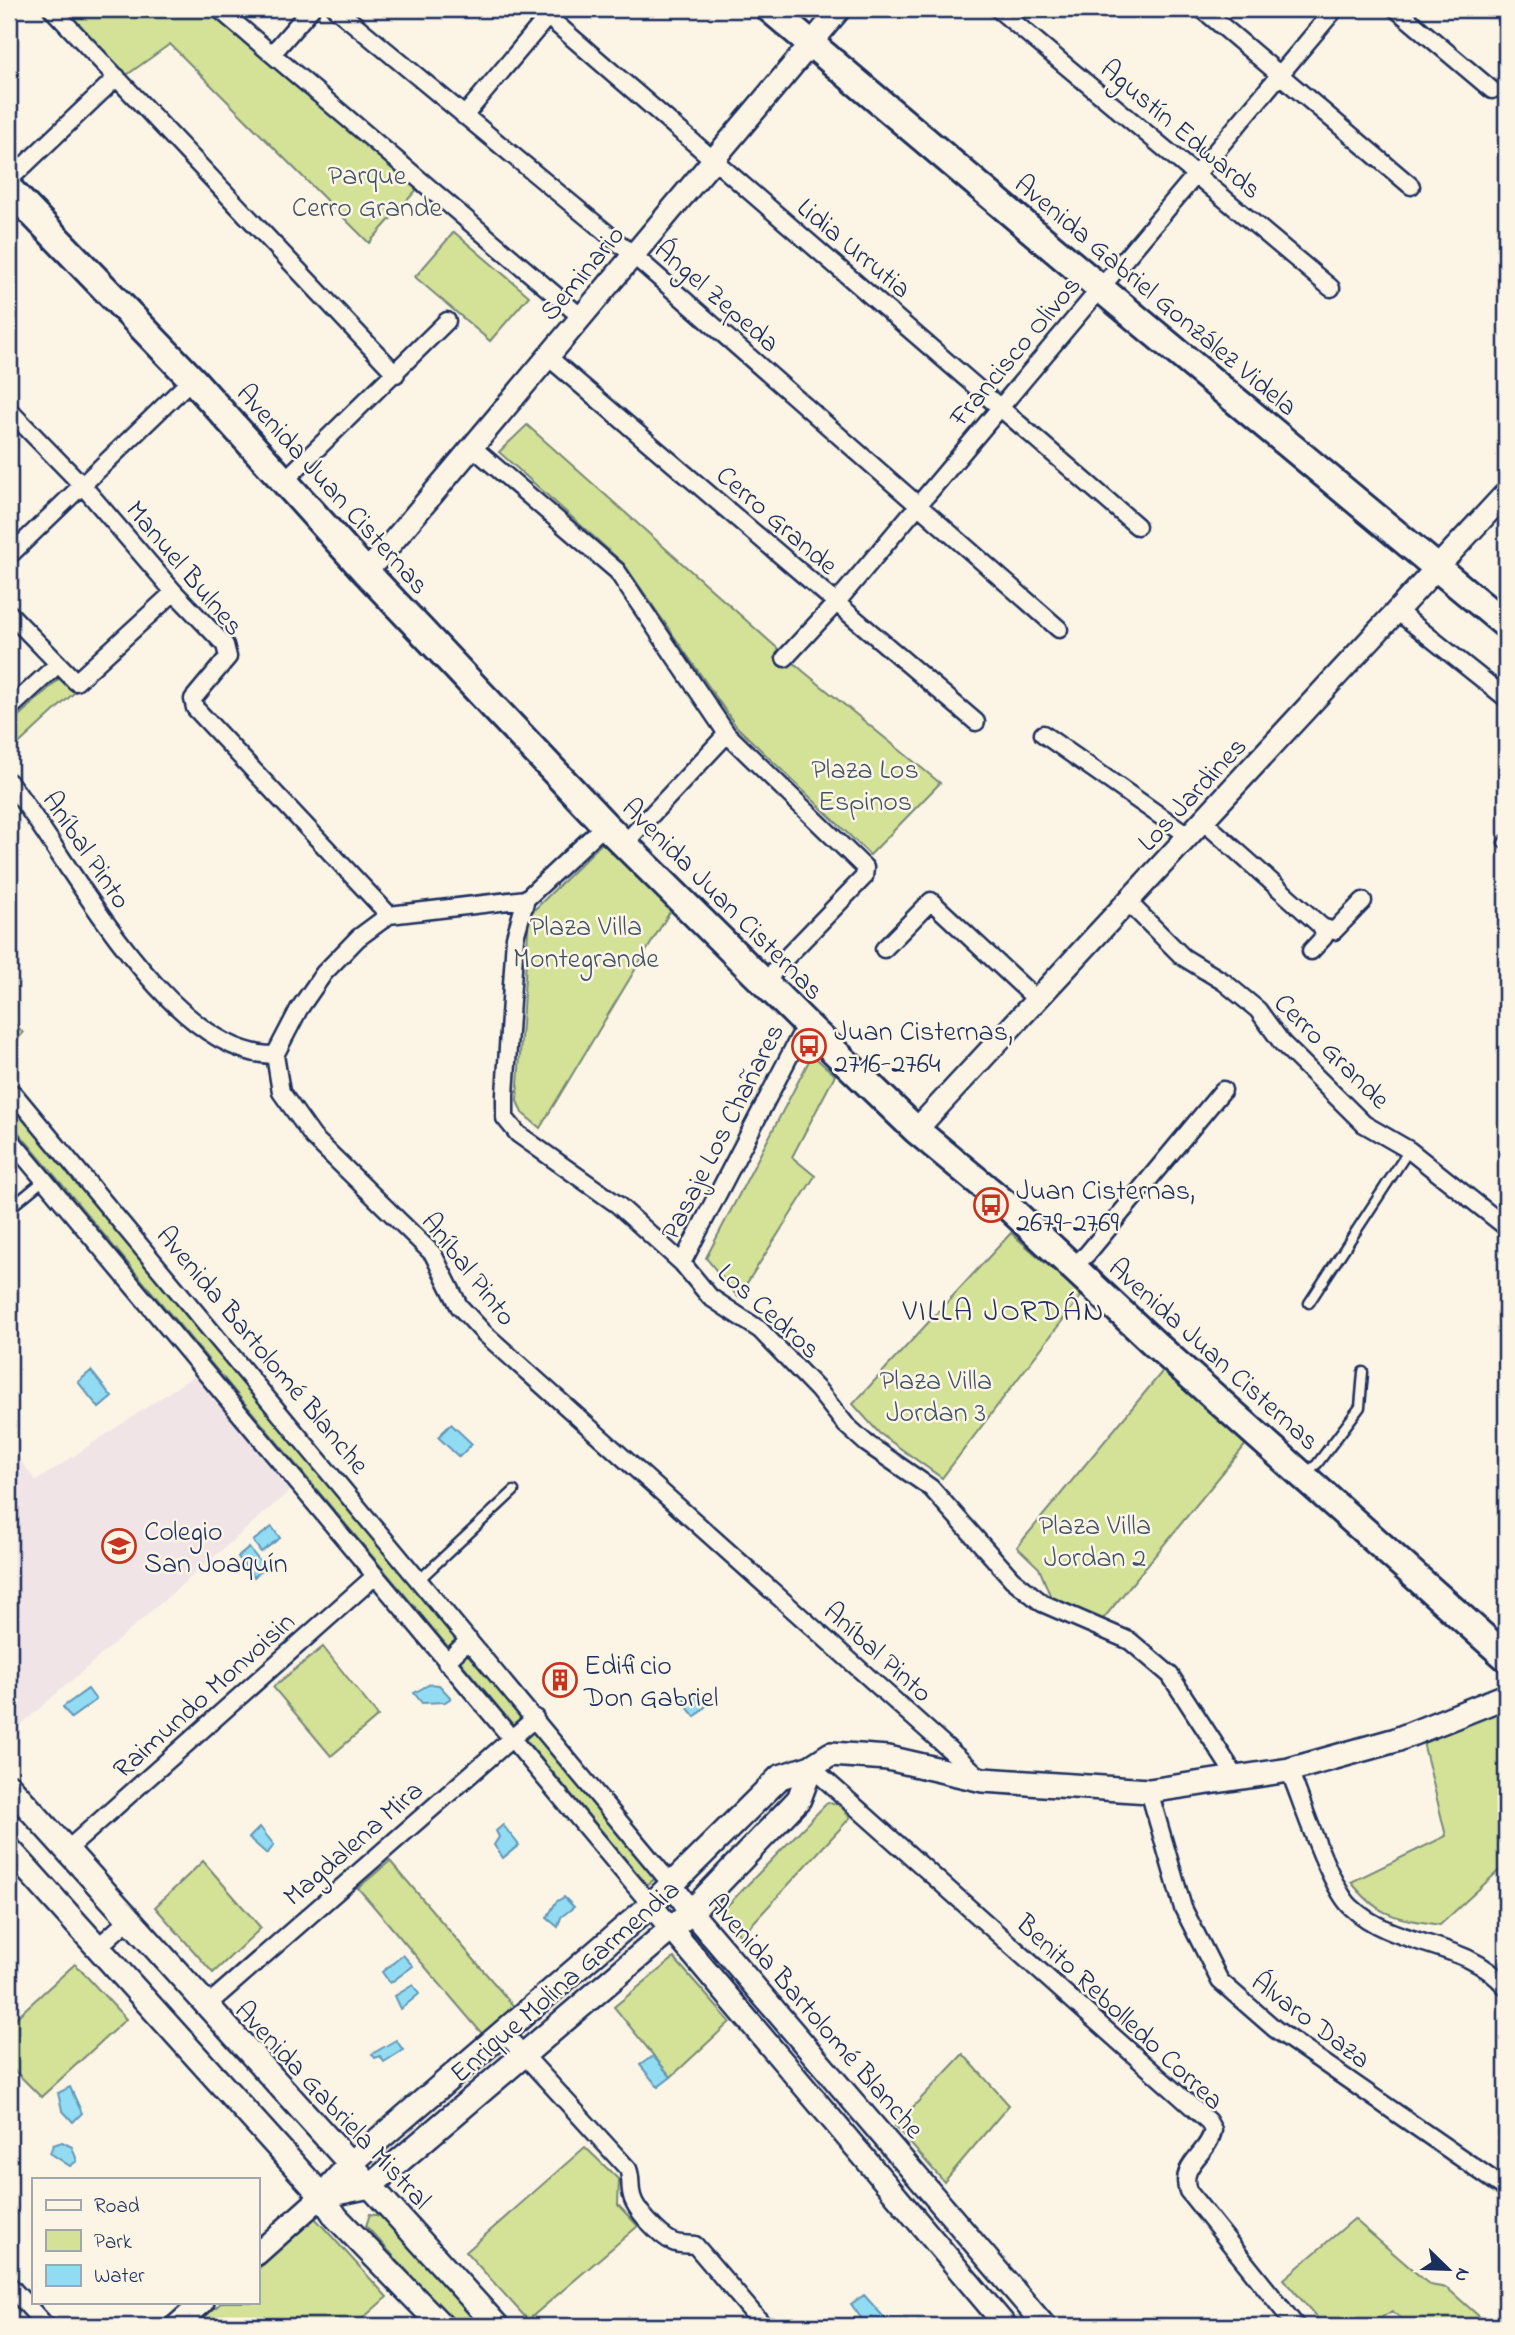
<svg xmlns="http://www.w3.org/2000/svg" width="1515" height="2335" font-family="'Indie Flower',sans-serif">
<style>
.built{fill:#f1e4e6}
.green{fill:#d3e296;stroke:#77887a;stroke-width:2}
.water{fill:#92dcf3;stroke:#6297b7;stroke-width:2}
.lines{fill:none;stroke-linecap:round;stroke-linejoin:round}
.service-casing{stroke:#1b2f5e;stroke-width:13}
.minor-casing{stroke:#1b2f5e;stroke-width:21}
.tertiary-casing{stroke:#1b2f5e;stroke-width:26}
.secondary-casing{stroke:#1b2f5e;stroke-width:28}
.primary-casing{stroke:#1b2f5e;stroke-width:32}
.service{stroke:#fcf5e5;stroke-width:8}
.minor{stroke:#fcf5e5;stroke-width:16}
.tertiary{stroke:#fcf5e5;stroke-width:21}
.secondary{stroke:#fcf5e5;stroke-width:23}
.primary{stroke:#fcf5e5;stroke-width:26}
.labels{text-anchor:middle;stroke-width:5;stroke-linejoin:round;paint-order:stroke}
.street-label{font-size:28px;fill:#1b2f5e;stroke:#fcf5e5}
.park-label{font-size:28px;fill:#405369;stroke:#fcf5e5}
.poi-label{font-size:28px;fill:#1b2f5e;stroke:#fcf5e5;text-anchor:start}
.neighbourhood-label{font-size:30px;letter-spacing:2px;fill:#1b2f5e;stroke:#fcf5e5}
</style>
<rect width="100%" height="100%" fill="#fcf5e5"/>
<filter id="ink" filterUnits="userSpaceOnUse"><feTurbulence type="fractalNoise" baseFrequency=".0143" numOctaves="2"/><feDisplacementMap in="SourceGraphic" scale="14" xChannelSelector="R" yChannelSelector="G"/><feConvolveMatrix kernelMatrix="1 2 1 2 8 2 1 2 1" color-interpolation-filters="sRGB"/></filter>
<g filter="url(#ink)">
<path class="built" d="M201,1371l98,112 -290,252v-290l27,36z"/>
<path class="green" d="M57,9h153l209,178 -50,56 -199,-199 -46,33z
M454,232l75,64 -39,45 -75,-64z
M527,425l276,246 137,112 -70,72 -134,-129 -112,-162 -125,-112z
M61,677l14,15 -63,58 -3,-4v-21z
M604,841l70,64 -134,223 -18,-15 -5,-12 12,-186z
M9,1017l14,16 -14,16z
M812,1055l23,20 -43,82 23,19 -77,121 -32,-39z
M9,1100l648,777 -10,8 -638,-764z
M1011,1233l71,62 -140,183 -63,-45 -26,-29z
M1166,1367l81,76 -148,181 -45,-19 -15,-37 -22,-21z
M323,1647l55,69 -47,40 -58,-69z
M1499,1710l7,1v92l-4,5 4,13v43l-66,61c-45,-8 -59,-6 -89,-43l95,-46 -23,-94z
M828,1802l11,2 11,14 -109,118 -21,-23z
M203,1861l58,67 -48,45 -58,-66z
M390,1861l126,148 -32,27 -126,-148z
M674,1958l56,64 -59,55 -57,-70z
M75,1964l51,55 -85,78 -32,-32v-41z
M963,2054l46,51 -65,77 -49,-56z
M585,2147l34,33 -1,25 20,21 -110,94 -62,-68z
M370,2214l11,2 101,110h-25l-91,-100z
M315,2218l72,79 -33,29h-160l28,-24h35v-32z
M1354,2219l76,66 17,3 43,38h-79l-19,-15 -24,15h-44l-40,-47z"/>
<path class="water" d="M91,1371l21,26 -13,11 -21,-26z
M451,1424l21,20 -13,13 -21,-20z
M272,1527l8,11 -19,14 -8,-11z
M249,1548l16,20 -11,9 -16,-20z
M430,1684l9,1 12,13 -6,4 -23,1 -8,-10z
M88,1689l8,11 -25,18 -8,-11z
M693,1691l13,15 -11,11 -13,-16z
M503,1825l16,20 -16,13 -9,-13 5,-8 -3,-6z
M260,1827l14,18 -7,9 -18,-16z
M564,1897l10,10 -13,10 -3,10 -11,-9 9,-16z
M403,1955l10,11 -23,17 -8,-11z
M413,1985l6,9 -18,15 -6,-13z
M396,2040l7,10 -19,12 -4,-6 -5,2 -3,-4z
M653,2056l18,21 -13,10 -18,-22z
M70,2087l12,26 -9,9 -11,-12 -4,-17z
M62,2142l10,5 5,14 -7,5 -20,-13 3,-8z
M864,2295l26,29 -23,2 -16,-22z"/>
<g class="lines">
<g class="service-casing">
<path id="service" d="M1503,843l3,-4
M9,1209l35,-29
M1309,1303l100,-153
M1307,1472l10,-8 43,-57 3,-35
M420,1579l94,-88"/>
</g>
<g class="minor-casing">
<path id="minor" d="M52,9l344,365
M219,9l361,307
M336,9l296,245 427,375
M539,9l598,517
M998,9l333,279
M1202,9l209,177
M1396,9l96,81
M272,54l39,-45
M464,116l84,-100
M9,180l108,-103
M547,356l429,366
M9,410l73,75 92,107 51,53 3,12 -35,42 2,9 194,207
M471,446l146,125 110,163 138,134 -1,9 -87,90 -11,17
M283,482l164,-161
M9,556l183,-177
M1397,611l109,87
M9,613l67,69 98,-90
M785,658l51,-55 499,-594
M9,709l49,-45
M1043,734l146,102
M9,782c59,74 158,274 266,273l6,37 32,45 120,117 26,52 25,27 497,445
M1203,821l119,106 12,4 29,-30
M624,844l103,-110
M526,899l-11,38 -10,158v23l13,16 100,71 64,58 28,34 50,33 58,60 28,35 20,18 65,45 81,91 30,24 88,38 40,34 68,105
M1128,902l55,55 41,25 34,28 24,33 82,81 45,26 97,77
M884,949l47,-48 107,100
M1311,951l13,-14 -2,-10
M275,1055l24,-46 25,-36 34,-35 31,-23 137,-16 79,-74
M14,1094l658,791
M9,1138l642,767
M682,1263l124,-239
M1072,1267l15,-13 136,-164
M446,1662l23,-22
M811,1767l397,354 5,9c-4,24 -35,34 -25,61l108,135
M1289,1770c13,31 40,116 62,137 45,42 114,32 155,80
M1149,1791l34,117 37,73 55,48 231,160
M67,1850l307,-273
M97,1948l31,-28
M205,2007l330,-289
M503,2032l125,137c4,10 1,17 4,27 3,14 28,40 41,46 6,3 15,2 22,3l69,81
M9,2285l37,41"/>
</g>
<g class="tertiary-casing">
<path id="tertiary" d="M365,571l14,-13 461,-549
M916,1130l590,-637
M672,1885l19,27 354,414
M651,1905l355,421
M257,2254l65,-58
M176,2326l27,-24"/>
</g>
<g class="secondary-casing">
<path id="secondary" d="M9,1786l488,540
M9,1849l313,347 14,21 106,109
M322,2196l28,-32 301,-259 129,-128 31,-10 20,-13 57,4 95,22 166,11 140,-21 107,-30 110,-44
M322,2196l48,-10 321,-274 108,-113 12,-32"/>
</g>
<g class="primary-casing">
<path id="primary" d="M770,9l330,279 406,337
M9,189l183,190 173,192 240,254 201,199 110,106 87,72 153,143 350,312"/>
</g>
<use href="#service" class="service"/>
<use href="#minor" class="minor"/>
<use href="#tertiary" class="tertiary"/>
<use href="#secondary" class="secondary"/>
<use href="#primary" class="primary"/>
</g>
</g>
<defs>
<g id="bus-ring" transform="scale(1.75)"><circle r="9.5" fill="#fcf5e5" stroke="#c8321e" stroke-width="1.5"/><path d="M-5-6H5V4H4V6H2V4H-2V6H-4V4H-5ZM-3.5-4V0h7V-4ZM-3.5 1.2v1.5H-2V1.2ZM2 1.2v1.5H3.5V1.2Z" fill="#c8321e"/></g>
<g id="school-ring" transform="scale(1.75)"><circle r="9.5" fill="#fcf5e5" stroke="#c8321e" stroke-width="1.5"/><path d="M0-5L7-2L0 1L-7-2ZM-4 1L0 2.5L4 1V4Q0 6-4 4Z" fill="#c8321e"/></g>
<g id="building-ring" transform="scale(1.75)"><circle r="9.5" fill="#fcf5e5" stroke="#c8321e" stroke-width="1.5"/><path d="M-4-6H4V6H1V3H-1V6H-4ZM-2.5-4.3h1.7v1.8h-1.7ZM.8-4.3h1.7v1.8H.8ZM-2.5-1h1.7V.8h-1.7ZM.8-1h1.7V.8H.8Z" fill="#c8321e"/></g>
</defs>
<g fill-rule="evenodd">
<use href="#bus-ring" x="809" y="1046"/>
<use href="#bus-ring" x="991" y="1205"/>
<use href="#school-ring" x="119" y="1546"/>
<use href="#building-ring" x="560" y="1680"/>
</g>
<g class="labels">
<g class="street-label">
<text transform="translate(1182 128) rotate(40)" y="10">Agustín Edwards</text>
<text transform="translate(855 247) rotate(40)" y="10">Lidia Urrutia</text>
<text transform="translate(581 272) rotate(-50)" y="10">Seminario</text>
<text transform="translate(1157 294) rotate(40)" y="10">Avenida Gabriel González Videla</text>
<text transform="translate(718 295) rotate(41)" y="10">Ángel Zepeda</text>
<text transform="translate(1014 350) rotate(-50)" y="10">Francisco Olivos</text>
<text transform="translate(334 488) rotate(48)" y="10">Avenida Juan Cisternas</text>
<text transform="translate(778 519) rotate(41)" y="10">Cerro Grande</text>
<text transform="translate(186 567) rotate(50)" y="10">Manuel Bulnes</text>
<text transform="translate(1191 793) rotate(-47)" y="10">Los Jardines</text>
<text transform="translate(88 849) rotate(56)" y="10">Aníbal Pinto</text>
<text transform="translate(724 898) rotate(45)" y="10">Avenida Juan Cisternas</text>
<text transform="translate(1333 1050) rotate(45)" y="10">Cerro Grande</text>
<text transform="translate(721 1131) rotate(-63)" y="10">Pasaje Los Chañares</text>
<text transform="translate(470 1268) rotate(52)" y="10">Aníbal Pinto</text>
<text transform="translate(770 1310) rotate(42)" y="10">Los Cedros</text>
<text transform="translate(264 1349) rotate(50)" y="10">Avenida Bartolomé Blanche</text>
<text transform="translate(1215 1353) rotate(42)" y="10">Avenida Juan Cisternas</text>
<text transform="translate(879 1651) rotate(42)" y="10">Aníbal Pinto</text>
<text transform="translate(203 1694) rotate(-42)" y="10">Raimundo Monvoisin</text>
<text transform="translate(352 1842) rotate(-41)" y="10">Magdalena Mira</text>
<text transform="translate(564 1980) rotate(-41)" y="10">Enrique Molina Garmendia</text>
<text transform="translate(1121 2011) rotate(43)" y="10">Benito Rebolledo Correa</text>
<text transform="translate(817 2015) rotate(49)" y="10">Avenida Bartolomé Blanche</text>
<text transform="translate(1312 2019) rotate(37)" y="10">Álvaro Daza</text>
<text transform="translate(334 2104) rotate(47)" y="10">Avenida Gabriela Mistral</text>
</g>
<g class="park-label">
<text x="367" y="184">Parque<tspan x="367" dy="32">Cerro Grande</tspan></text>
<text x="865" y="778">Plaza Los<tspan x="865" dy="32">Espinos</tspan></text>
<text x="586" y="935">Plaza Villa<tspan x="586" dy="32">Montegrande</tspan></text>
<text x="936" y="1389">Plaza Villa<tspan x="936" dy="32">Jordan 3</tspan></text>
<text x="1095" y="1534">Plaza Villa<tspan x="1095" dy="32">Jordan 2</tspan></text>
</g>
<g class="poi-label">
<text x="834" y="1040">Juan Cisternas,<tspan x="834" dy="32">2716-2764</tspan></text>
<text x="1016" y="1199">Juan Cisternas,<tspan x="1016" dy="32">2679-2769</tspan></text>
<text x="144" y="1540">Colegio<tspan x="144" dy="32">San Joaquín</tspan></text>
<text x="584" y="1674">Edificio<tspan x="584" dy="32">Don Gabriel</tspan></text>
</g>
<g class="neighbourhood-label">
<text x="1004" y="1320">VILLA JORDÁN</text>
</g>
</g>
<rect width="1515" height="2335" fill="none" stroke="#fcf5e5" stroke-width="35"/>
<rect x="18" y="18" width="1480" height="2300" fill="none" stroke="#1b2f5e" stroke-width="2.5" filter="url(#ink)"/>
<rect x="32" y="2178" width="228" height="126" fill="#fcf5e5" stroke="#a2a6af" stroke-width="2"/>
<rect x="46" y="2200" width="35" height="10" fill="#fcf5e5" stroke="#a2a6af" stroke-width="2"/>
<text x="94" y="2212" font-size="21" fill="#1b2f5e">Road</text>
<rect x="46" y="2230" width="35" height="21" fill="#d3e296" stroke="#a2a6af" stroke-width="2"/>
<text x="94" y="2248" font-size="21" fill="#1b2f5e">Park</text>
<rect x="46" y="2265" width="35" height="21" fill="#92dcf3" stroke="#a2a6af" stroke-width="2"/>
<text x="94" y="2282" font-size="21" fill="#1b2f5e">Water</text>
<g transform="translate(1448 2269) rotate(113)" stroke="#fcf5e5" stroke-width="5" paint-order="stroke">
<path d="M0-5L12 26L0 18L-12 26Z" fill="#1b2f5e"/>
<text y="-10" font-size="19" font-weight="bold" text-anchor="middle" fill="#1b2f5e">N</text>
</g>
</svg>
